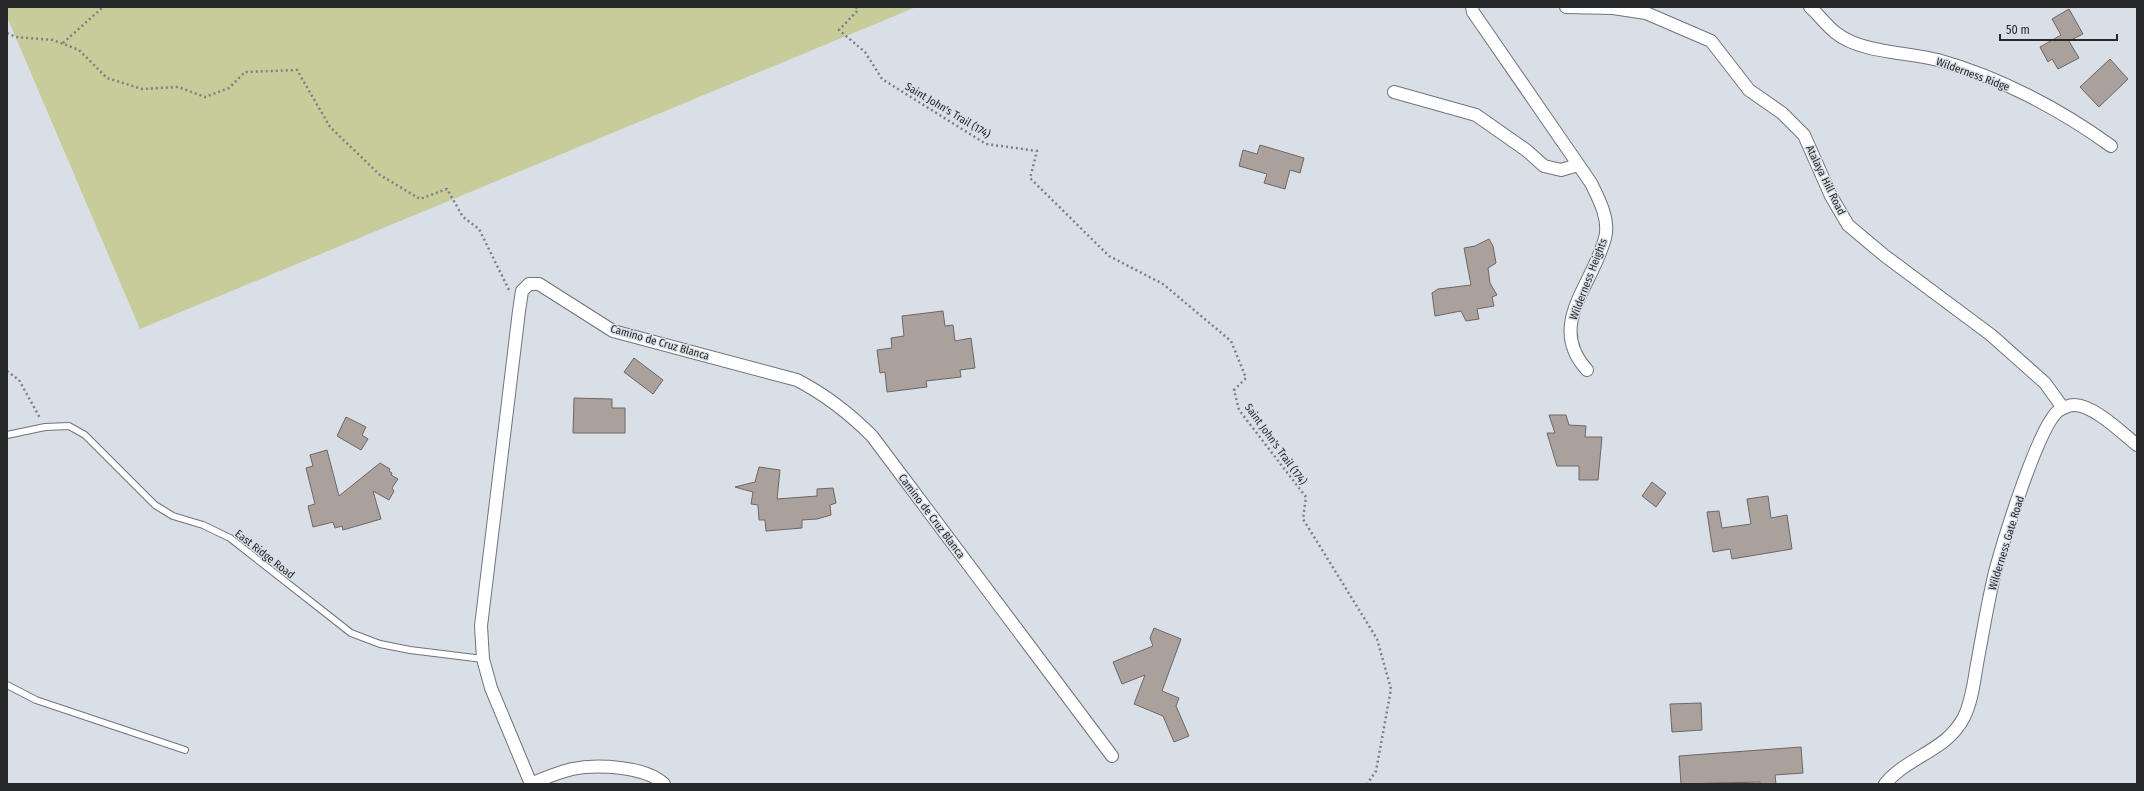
<svg xmlns="http://www.w3.org/2000/svg" width="2144" height="791" font-family="'Fira Sans Condensed',sans-serif">
<style>
.green{fill:#c7cc9a}
.building{fill:#aaa19d;stroke:#6f6663}
.lines{fill:none;stroke-linecap:round;stroke-linejoin:round}
.service-casing{stroke:#6f747a;stroke-width:8}
.minor-casing{stroke:#6f747a;stroke-width:14}
.path{stroke:#7c8085;stroke-width:2.5;stroke-dasharray:2 3;stroke-linecap:butt}
.service{stroke:#fff;stroke-width:6}
.minor{stroke:#fff;stroke-width:12}
.labels{text-anchor:middle;stroke-width:3;stroke-linejoin:round;paint-order:stroke}
.street-label{font-size:11px;fill:#26282a;stroke:#d9dfe7}
</style>
<rect width="100%" height="100%" fill="#d9dfe7"/>
<path class="green" d="M7,7h909l-776,322 -133,-312z"/>
<path class="building" d="M2069,9l14,25 -14,7 10,17 -21,11 -6,-10 -4,3 -8,-15 21,-12 -9,-16z
M2110,59l18,20 -29,28 -19,-20z
M1260,145l44,13 -4,15 -10,-3 -5,19 -21,-6 3,-9 -28,-8 4,-16 14,4z
M1489,239l4,7 3,17 -8,5 2,15 7,12 -5,2 2,9 -17,3 2,10 -13,2 -5,-10 -26,5 -3,-23 6,-4 33,-4 -7,-37 11,-2z
M943,311l2,15 8,-1 2,16 16,-3 4,30 -15,2 1,7 -35,4 1,6 -40,5 -2,-20 -5,1 -3,-23 15,-2 -1,-10 13,-2 -2,-20z
M634,358l29,22 -10,14 -29,-22z
M574,398l38,1v9h13v25h-52z
M1549,415h17l3,10 17,1 -1,11h17l-4,43h-19v-14h-22l-10,-33h8z
M346,417l20,10 -4,8 6,4 -7,11 -24,-14z
M327,450l12,46 41,-33 10,6 -1,2 3,2 -1,2 7,4 -6,9 2,3 -5,9 -16,-9 8,28 -38,11 -1,-4 -7,2 -2,-6 -20,5 -5,-21 7,-2 -9,-36 7,-2 -3,-11z
M759,467l21,3 -3,29 40,-3v-7l16,-1 3,15 -6,2 1,10 -14,4 -15,1v8l-36,3 -1,-11h-6l-1,-15 -7,-1 2,-12 -18,-5 20,-5z
M1652,482l14,11 -10,14 -14,-11z
M1768,496l3,22 16,-3 5,34 -60,10 -2,-10 -17,3 -6,-40 12,-1 3,17 29,-4 -4,-25z
M1154,628l27,11 -19,52 17,7 -3,8 13,30 -15,6 -11,-26 -29,-12 11,-29 -23,9 -9,-22 40,-16 -3,-8z
M1701,703l1,27 -30,2 -2,-28z
M1801,747l2,26 -28,2 1,9h-16v-2l-79,2 -2,-28z"/>
<g class="lines">
<g class="service-casing">
<path id="service" d="M7,435l38,-8 24,-1 16,9 70,70 18,11 30,9 27,13 121,95 29,11 30,6 73,9
M7,685l29,15 149,50"/>
</g>
<g class="minor-casing">
<path id="minor" d="M1472,7l1,5 118,171c8,16 19,37 14,55 -12,47 -59,87 -18,132
M1566,7l47,1 33,5 65,28 38,49 33,23 22,22 27,61 17,29 37,31 106,79 54,48 18,25
M1810,7c9,8 16,18 26,26 25,20 71,19 102,27 61,17 122,49 173,86
M1394,92l82,23 50,35 18,16 17,4 17,-5
M531,784l-40,-96 -8,-29 -2,-33 38,-315 3,-20 7,-7h10l74,47 184,49c29,15 52,33 75,56l240,320
M531,784c13,-6 26,-11 41,-15 24,-5 73,-3 92,15
M1885,784c23,-28 62,-33 79,-67 8,-16 10,-36 13,-53 6,-32 11,-64 19,-96 8,-29 42,-140 62,-157 4,-3 12,-6 16,-6 20,0 48,28 63,40"/>
</g>
<path class="path" d="M856,7l2,3 -19,20 26,22 17,27 104,65 51,7 -7,27 79,78 54,28 68,57 15,37 -12,12 5,20 67,87 -3,22 74,120 14,50 -15,82 -9,13
M7,33l9,4 37,3 26,10 28,28 35,11 36,-2 27,10 24,-9 16,-16 52,-2 33,57 50,48 40,24 27,-10 16,28 16,12 30,61
M63,43l40,-36
M7,371l12,9 21,38"/>
<use href="#service" class="service"/>
<use href="#minor" class="minor"/>
</g>
<g class="labels">
<g class="street-label">
<text transform="translate(1973 74) rotate(20)" y="4">Wilderness Ridge</text>
<text transform="translate(948 110) rotate(31)" y="4">Saint John's Trail (174)</text>
<text transform="translate(1826 180) rotate(64)" y="4">Atalaya Hill Road</text>
<text transform="translate(1588 279) rotate(-69)" y="4">Wilderness Heights</text>
<text transform="translate(660 342) rotate(16)" y="4">Camino de Cruz Blanca</text>
<text transform="translate(1276 444) rotate(54)" y="4">Saint John's Trail (174)</text>
<text transform="translate(932 516) rotate(53)" y="4">Camino de Cruz Blanca</text>
<text transform="translate(2006 543) rotate(-73)" y="4">Wilderness Gate Road</text>
<text transform="translate(265 554) rotate(38)" y="4">East Ridge Road</text>
</g>
</g>
<rect width="2144" height="791" fill="none" stroke="#26282a" stroke-width="16"/>
<path d="M2000 34v6h117v-6" fill="none" stroke="#26282a" stroke-width="2"/>
<text x="2006" y="34" font-size="12" fill="#26282a" stroke="#d9dfe7" stroke-width="3" paint-order="stroke">50 m</text>
</svg>
